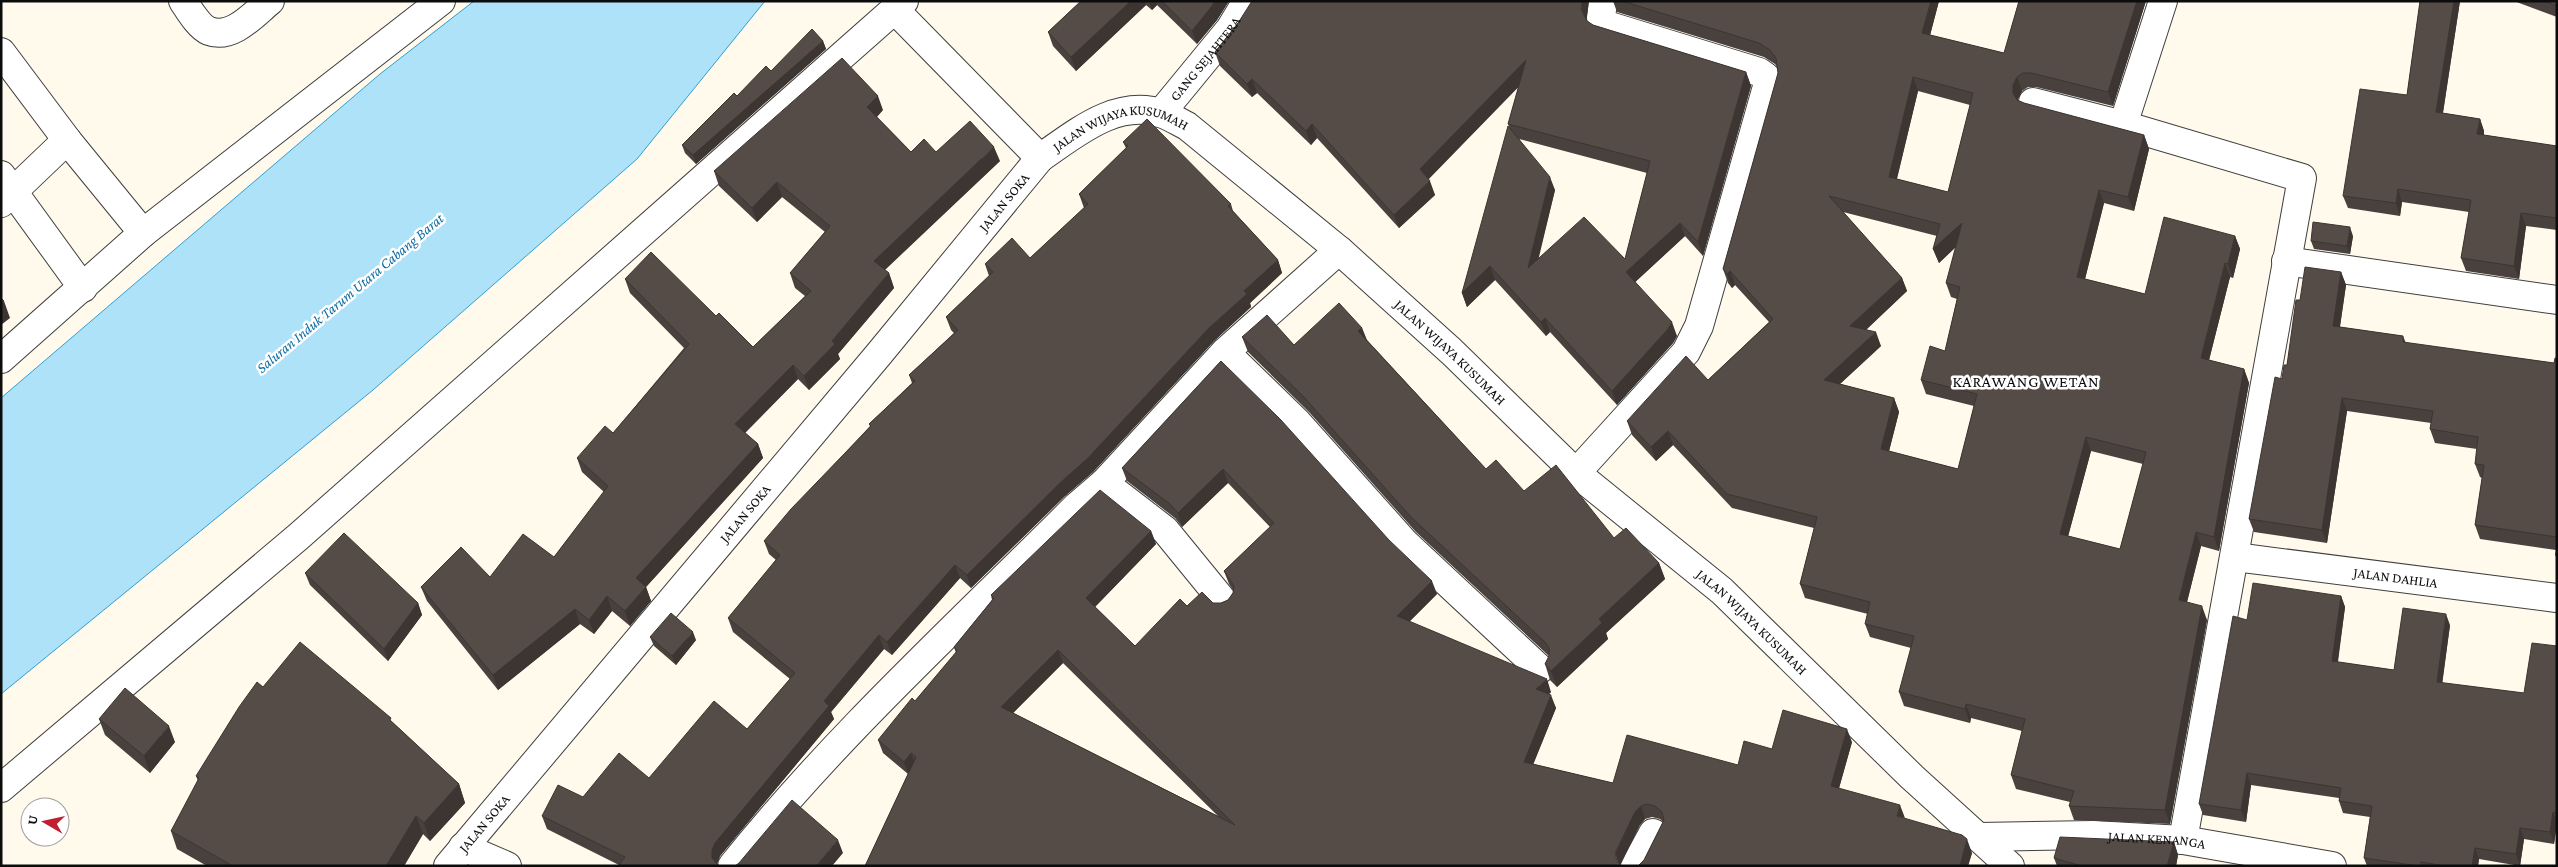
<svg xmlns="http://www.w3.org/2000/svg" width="2558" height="867" font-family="'Crimson Pro',serif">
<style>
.water{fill:#ade2f9;stroke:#319ed3}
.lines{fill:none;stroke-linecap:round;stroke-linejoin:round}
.minor-casing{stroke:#3f3f3f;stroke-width:30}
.tertiary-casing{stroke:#3f3f3f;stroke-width:30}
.minor{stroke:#fff;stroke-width:28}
.tertiary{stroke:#fff;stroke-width:28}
.wall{fill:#49413e;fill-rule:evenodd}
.shaded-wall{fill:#3c3532}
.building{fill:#554c48;stroke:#3c3532;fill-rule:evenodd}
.labels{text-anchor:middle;stroke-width:5;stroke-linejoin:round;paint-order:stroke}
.street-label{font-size:14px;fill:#0c0c0c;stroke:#fff}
.water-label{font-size:15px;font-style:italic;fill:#106da2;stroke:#fff}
.quarter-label{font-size:16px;letter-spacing:1px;fill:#0c0c0c;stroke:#fff}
</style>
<rect width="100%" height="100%" fill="#fffaeb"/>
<path class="water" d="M474,1h291l-128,158 -264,231 -372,304v-296l379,-324z"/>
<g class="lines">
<g class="minor-casing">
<g id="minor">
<path d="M183,1c6,9 16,26 26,30 23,9 45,-17 61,-30"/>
<path d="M2163,1l-40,124 179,53 -119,662"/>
<path id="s1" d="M894,9l146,149c34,-23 77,-61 123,-44 8,3 16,8 24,12l152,124 113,102 124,121 146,118 190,186 98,89"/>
<path d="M1,52l66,88 76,93"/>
<path d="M2033,102l90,23"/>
<path id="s2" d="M1161,113l69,-84 17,-28"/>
<path d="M1,175l82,113"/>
<path d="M1,203l66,-63"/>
<path d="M2286,261l271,39"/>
<path d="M1225,352l72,70 108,121 135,126"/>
<path d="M1576,473l110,-121 13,-26 69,-243 -2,-6 -7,-5 -156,-48 -2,-6 2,-17"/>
<path d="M1104,483l61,47 58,71"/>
<path id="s3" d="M2235,557l322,41"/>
<path id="s4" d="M1979,837l114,-2 90,5 149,26"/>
<path d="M463,847l44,19"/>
<path id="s5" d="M448,866l431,-512 161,-196"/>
<path d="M732,866c103,-129 227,-242 344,-359l28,-24 121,-131 114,-102"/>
<path d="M1635,866l18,-33"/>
</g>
</g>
<g class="tertiary-casing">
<path id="tertiary" d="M1,359l142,-126 298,-232
M1,788l297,-251 606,-536"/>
</g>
<use href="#minor" class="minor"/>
<use href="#tertiary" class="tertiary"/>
</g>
<path class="wall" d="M1081,1h148l-12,19 -20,24 -40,-39 -5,5 -6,-5 -70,66 -23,-25 -5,-14z
M1613,1h326l-9,34 74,18 15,-52h127l-33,105 -77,-19h-8l-6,4 -4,8v1l6,3 120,32 5,14 -15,62 -30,-8 -19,76 60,15 90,-58 5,13 -7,29 -3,-1 -21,83 35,9 5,14 -30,168 -18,-5 -14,56 20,18 -37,204 -96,-4 -5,-14 1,-4 -54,-13 -5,-14 11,-44 -51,-13 -1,5 -66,-17 -5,-14 12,-44 -41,-11 -5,-13 3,-10 -63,-16 -5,-14 14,-56 -82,-20 -59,-63 -17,16 -24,-26 -5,-14 81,-41 61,-58 -34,-37 -3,3 -4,-5 -5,-14 55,-196 -1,-6 -2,-3 -11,-7 -147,-45zM1918,91l52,14 -22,87 -51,-13zM1843,212l94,24 -4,13 6,14 17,-16 -10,36 5,14 6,2 -12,52 -24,29 5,14 48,12 -16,63 -69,-18 10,-39 -5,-14 -54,-14 41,-38 -15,-16 41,-39 -5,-13zM2091,451l52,13 -23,85 -52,-13z
M2420,1h40l-17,112 37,6 4,12v4l73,11v84l-31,-4 -7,53 -53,-8 -5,-13 8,-46 -67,-10 -2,14 -52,-8 -5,-12 64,-101z
M2514,1h43v16z
M1586,20l7,5 153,47 5,14 -48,170 -18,-20 -50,46 42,54 -4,7 -56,62 -67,-73 -4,4 -51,-56 -28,27 -5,-14 48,-164 -2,-5 11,-38 -91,93 7,16 -36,33 -82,-90 -6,7 -54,-52 -5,4 -32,-31 -5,-14 23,-29zM1519,139l128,34 -22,86 -87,-1 17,-68z
M823,41l3,8 -130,115 -11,-11 -3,-8 55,-49 34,-25z
M883,110l-6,7 34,35h25l64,9 -115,109 4,3 5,15 -56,66 2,5 -31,31 -11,-11 -53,54 13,11 5,14 -117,129 5,14 -21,25 -18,-15 -18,23 -14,-10 -82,66 -71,-89 -6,-14 69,-10 64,-20 50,-65 -22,-20 -5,-14 36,-25 71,-85 -54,-55 -5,-14 91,37 37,31 52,-51 -10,-8 -5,-15 35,-41 -43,-35 -25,25 -38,-36 -5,-15z
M1123,142l108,62 2,7 45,49 4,13 -32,30 1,4 -37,34 -121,131 -28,24 -94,92 -11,-10 -68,77 -8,-6 -53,63 3,7 -114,137 -3,8 -98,1 -72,-36 -5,-13 41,-19 66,-19 98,-49 43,-50 -57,-47 -5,-14 48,-58 -7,-6 -5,-13 106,-115 -1,-2 43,-41 -3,-8 45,-42 -3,-3 -5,-13 43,-41 -4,-12 45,-6 54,-50 -5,-14 47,-46z
M2353,236l-3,18 -36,-5 -3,-8z
M2341,272l5,13 -6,42 63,9 3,7 148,20 3,-5v200l-2,-3 1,-5 -76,-11 -5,-14 7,-47 -2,-1 -5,-13 2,-15 -42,-6 -5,-14 1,-6 -84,-12 -20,132 -73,-11 -5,-13 33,-140 5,-14 13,-65z
M1362,328l5,12 119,129 38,22 90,47 45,25 6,16 -59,54 2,6 -51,48 -7,-7 -5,-16 4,-8 -133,-124 -107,-120 -61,-60 -6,-15 52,8z
M1221,361l216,233 -28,28 142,70 -2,2 7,14 -23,56 80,19 125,-18 34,-16 80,-7 -13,46 66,31 67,34 -4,13h-330l6,-6 19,-38 -3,-3 -8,-2 -7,2 -5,6 -775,41 43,-92 -25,-21 -5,-13 37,-39 41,-48 -2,-6 38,-47 -1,-5 160,-64 5,13 -61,63 40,39 52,-40 26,-3h8l7,-3 5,-7v-3l-4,-6 -5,-13 46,-44 -42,-44 -46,44 -7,-9 -48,-37 -5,-13zM1063,663l155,153 -205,-103z
M305,573l113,30 4,12 -34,46 -78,-76z
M2341,596l4,11 -7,55 56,8 56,-45 -8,58 82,10 33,-47v178l-3,20 -30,-5 -4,27 -41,-7 -1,7h-111l-3,-8 6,-41 -27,-4 -4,-12v-3l-88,-13 -5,37 -43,-7 -4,-11 48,-184z
M650,637l46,3 -20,25 -22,-19z
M263,687l130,36 66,61 6,19 -35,38 -7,-7 -19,32h-197l-30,-17 -6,-18 27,-50 -2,-5z
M99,719l76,23 -25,31 -45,-38z
M2174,842l4,13 -2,11h-119l-3,-8z"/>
<path class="shaded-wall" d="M1131,1h14l1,4 -70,66 -5,-14z
M1149,1h6l2,4 -5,5z
M1215,1h14l-12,19 -20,24 -5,-13z
M1582,1h7l-3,22 -5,-14z
M1931,1h8l-12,46 -5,-14z
M2137,1h9l-33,105 -5,-14z
M2454,1h6l-19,124 -5,-13z
M823,41l3,8 -130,115 -3,-9z
M1526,60l5,14 -106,109 -5,-14z
M1746,72l5,14 -48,170 -5,-14z
M1913,77l5,14 -24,99 -5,-13z
M2017,77l5,14 -4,8v8l-5,-14v-8z
M1252,79l5,14 -5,4 -5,-13z
M878,96l5,14 -11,11 -5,-14z
M2480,119l4,12 -2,16 -5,-13z
M1312,124l5,14 -6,7 -5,-14z
M2144,135l5,14 -15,62 -6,-14z
M994,147l6,14 -121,114 -5,-14z
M1550,177l5,13 -22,92 -5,-14z
M1430,181l5,14 -36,33 -5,-13z
M777,182l5,15 -25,25 -5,-14z
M2398,189l4,13 -2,14 -4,-13z
M2099,190l5,13 -22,88 -5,-14z
M2521,213l5,13 -7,53 -5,-13z
M1680,223l5,13 -54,50 -5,-14z
M1962,223l5,13 -28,27 -6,-14z
M2350,227l3,9 -3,18 -3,-8z
M2235,236l5,13 -7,29 -5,-14z
M1278,260l4,13 -32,30 1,4 -37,34 -121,131 -28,24 -94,92 -4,-13 277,-284z
M2225,263l5,14 -24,95 -5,-14z
M1490,266l5,14 -28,27 -5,-14z
M1730,271l5,14 -3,3 -5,-14z
M2341,272l5,13 -8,54 -5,-13z
M889,273l5,15 -56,66 2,5 -31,31 -5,-14 28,-35z
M1902,278l5,13 -52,49 -5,-14z
M4,301l6,17 -9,7v-21z
M1545,318l5,14 -4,4 -5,-14z
M1672,322l5,14 -4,7 -56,62 -5,-14z
M1362,328l6,16 -10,-13z
M1876,332l5,14 -52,48 -5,-14z
M793,365l5,14 -58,59 -5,-14z
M2244,369l5,14 -30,168 -5,-14z
M1894,398l5,14 -13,51 -5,-14z
M2342,398l5,13 -20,132 -5,-13z
M1668,431l5,14 -17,16 -5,-14z
M2086,437l5,14 -26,97 -5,-14z
M758,444l5,14 -117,129 5,14 -21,25 -5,-15 11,-33z
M1223,469l5,14 -46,44 -4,-14z
M1151,531l5,13 -65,67 -5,-13z
M2196,532l5,14 -17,68 -5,-14z
M1659,563l6,16 -59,54 2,6 -51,48 -6,-16 48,-52z
M955,565l5,13 -68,77 -5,-13z
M1432,581l5,13 -35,35 -5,-13z
M607,596l5,15 -18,23 -5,-14z
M2341,596l4,11 -9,66 -4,-12z
M418,603l4,12 -34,46 -4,-12z
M2202,606l5,14 -37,204 -5,-14z
M575,609l5,15 -82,66 -5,-15z
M2446,614l4,11 -9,68 -4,-11z
M693,632l3,8 -20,25 -4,-9z
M879,635l5,14 -53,63 3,7 -114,137 -3,7v3l-5,-8v-8l3,-7 109,-142z
M1058,650l5,13 -57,57 -5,-13z
M1547,679l4,13 -10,10 -5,-13z
M1551,695l5,13 -27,67 -5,-13z
M1966,704l5,14 -1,5 -5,-14z
M169,726l6,16 -25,31 -6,-17z
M1847,729l5,13 -16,57 -5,-13z
M911,753l5,14 -7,8 -5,-13z
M2247,773l4,12 -5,37 -5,-12z
M459,784l6,19 -35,38 -6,-18z
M1900,805l5,13 -8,-2z
M1641,806l4,13 -5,6 -20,41h-1l-4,-13 20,-41z
M2553,812l4,11 -3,21 -4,-12z
M416,816l7,18 -19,32h-18z
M2520,828l4,11 -4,27 -4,-12z
M1967,839l5,14 -4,13h-8z
M838,840l5,13 -11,13h-16z
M2174,842l4,13 -2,11h-9z
M2475,848l4,11 -1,7h-6z"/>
<path class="building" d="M1081,1h50l-60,56 -23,-25z
M1162,1h53l-3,5 -20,25z
M1252,1h330l-1,8 6,12 6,4 153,47 -48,170 -18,-19 -54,49 46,50 -4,7 -56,62 -67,-73 -4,4 -51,-56 -28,27 46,-167 42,51 -22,91 56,-51 41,42 25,-98 -142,-37 18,-64 -106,109 10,12 -36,34 -82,-91 -6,7 -54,-52 -5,5 -32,-32 23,-29z
M1622,1h309l-9,32 82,20 15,-52h118l-29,91 -77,-19h-8l-6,4 -4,8v8l4,7 7,3 120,32 -16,62 -29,-7 -22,87 68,17 19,-77 71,19 -7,28 -3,-1 -24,95 43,11 -30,168 -18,-5 -17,68 23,6 -37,204 -96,-4 5,-15 -63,-16 14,-56 -59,-15 -1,5 -66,-17 15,-56 -49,-12 5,-22 -70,-18 17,-67 -90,-23 -59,-63 -17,16 -24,-26 59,-65 22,24 65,-61 -43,-48 -3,3 -4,-5 55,-196 -2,-15 -6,-8 -11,-7zM1913,77l60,16 -25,99 -59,-15zM1829,196l111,28 -7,25 29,-26 -16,60 14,4 -15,64 -15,-5 -9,34 56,14 -19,75 -77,-20 13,-51 -70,-18 52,-48 -26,-6 52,-48zM2086,437l60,15 -26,97 -60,-15z
M2420,1h34l-18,111 44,7 -3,15 80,12v72l-36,-5 -7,53 -53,-8 10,-58 -73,-11 -2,14 -53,-7 17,-107 47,6z
M2544,1h13v5z
M812,29l11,12 -130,114 -11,-10 52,-52 3,3 29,-30 5,5z
M842,58l36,38 -11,11 44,45 13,-13 12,13 34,-31 24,26 -120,114 15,12 -57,68 3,3 -31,32 -11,-11 -58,59 23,20 -122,134 10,9 -21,24 -18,-15 -18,24 -14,-11 -82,66 -72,-88 40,-40 29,30 33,-43 31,23 54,-71 -31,-28 28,-32 8,7 76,-89 -64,-65 26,-27 65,64 3,-3 34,34 58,-56 -21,-18 40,-47 -53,-44 -25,26 -38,-37z
M1147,119l84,85 -3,2 50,54 -34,31 3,3 -38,34 -121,130 -28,25 -93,92 -12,-10 -68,77 -8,-7 -55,66 5,5 -114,137 -3,7v8l5,6 3,2h-102l7,-9 -83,-41 16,-31 25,12 36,-44 30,25 65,-77 33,28 48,-56 -67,-55 52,-63 -16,-14 27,-32 80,-83 -2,-2 46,-43 -6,-6 49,-45 -12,-13 47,-45 -8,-8 27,-26 18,20 58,-54 -9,-10 49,-48 -5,-4z
M2313,222l37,5 -3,19 -36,-5z
M2305,267l36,5 -8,54 70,10v6l151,21 1,-5h2v179l-82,-12 9,-60 -9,-1 3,-27 -48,-8 3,-18 -91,-13 -20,132 -73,-11 26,-142 7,2 2,-14h3l9,-65h4z
M1,298l3,3 -3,3z
M1339,303l23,25 -4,3 128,138 10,-9 28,31 32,-26 58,73 12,-10 33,35 -60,56 3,4 -51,48 -6,-7 4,-8v-8l-4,-6 -135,-126 -107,-120 -61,-59 25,-22 27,30z
M1221,361l60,59 108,120 43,41 -35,35 150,63 -11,10 15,6 -27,67 89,21 14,-48 111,30 6,-24 28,8 11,-39 64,19 -16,57 69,19 -3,11 65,19 5,4 -7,27h-322l6,-6 20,-40 -2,-8 -7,-6 -8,-2 -6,2 -6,6 -20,41 2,8 5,5h-757l51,-109 -5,-4 -7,9 -26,-22 34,-42 3,3 42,-50 -3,-4 40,-49 -3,-3 109,-105 51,41 -65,67 49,48 45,-47 7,7 15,-14 11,11h8l7,-3 5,-7 1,-7 -10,-15 50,-48 -51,-54 -45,44 -8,-9 -48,-36zM1058,650l177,175 -234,-118z
M344,533l74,70 -34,46 -79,-76z
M2253,583l88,13 -9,65 62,9 9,-62 43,6 -9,68 87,11 8,-50 25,3v167l-4,-1 -3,20 -30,-4 -4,26 -41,-6 -3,18h-27l-24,-4v4h-2l-55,-8 8,-52 -33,-5 2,-13 -94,-15 -6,37 -42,-6 34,-188 14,4z
M671,613l22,19 -21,24 -22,-19z
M300,642l91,76 -1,2 69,64 -35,39 -8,-7 -30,50h-153l-62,-35 28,-53 -3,-2 43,-69 18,-25 6,5z
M125,688l44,38 -25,30 -45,-37z
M792,800l46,40 -22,26h-81l4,-3z
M2060,837l114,5 -7,24h-85l-28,-8z"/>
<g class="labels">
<g class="street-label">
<text dy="5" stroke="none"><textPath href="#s2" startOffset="70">GANG SEJAHTERA</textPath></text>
<text dy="5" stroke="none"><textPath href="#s1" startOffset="299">JALAN WIJAYA KUSUMAH</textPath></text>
<text dy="5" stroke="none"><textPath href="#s5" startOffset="866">JALAN SOKA</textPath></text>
<text dy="5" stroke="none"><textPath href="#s1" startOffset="719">JALAN WIJAYA KUSUMAH</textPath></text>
<text dy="5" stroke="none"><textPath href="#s5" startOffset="461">JALAN SOKA</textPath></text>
<text dy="5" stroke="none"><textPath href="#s3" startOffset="162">JALAN DAHLIA</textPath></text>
<text dy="5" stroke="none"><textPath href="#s1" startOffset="1124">JALAN WIJAYA KUSUMAH</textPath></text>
<text dy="5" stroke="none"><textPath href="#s5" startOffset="56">JALAN SOKA</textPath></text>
<text dy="5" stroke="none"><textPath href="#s4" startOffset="178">JALAN KENANGA</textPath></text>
</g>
<g class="water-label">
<text transform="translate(350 293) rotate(-40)" y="5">Saluran Induk Tarum Utara Cabang Barat</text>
</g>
<g class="quarter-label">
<text x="2026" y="387">KARAWANG WETAN</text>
</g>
</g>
<rect width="2558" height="867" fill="none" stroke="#0c0c0c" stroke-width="5"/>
<g transform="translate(45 822) rotate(279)"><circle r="24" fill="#ffffff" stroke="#9e9e9e"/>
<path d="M0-4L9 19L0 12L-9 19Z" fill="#c11e32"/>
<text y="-8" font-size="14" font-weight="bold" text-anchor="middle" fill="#0c0c0c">U</text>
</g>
</svg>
